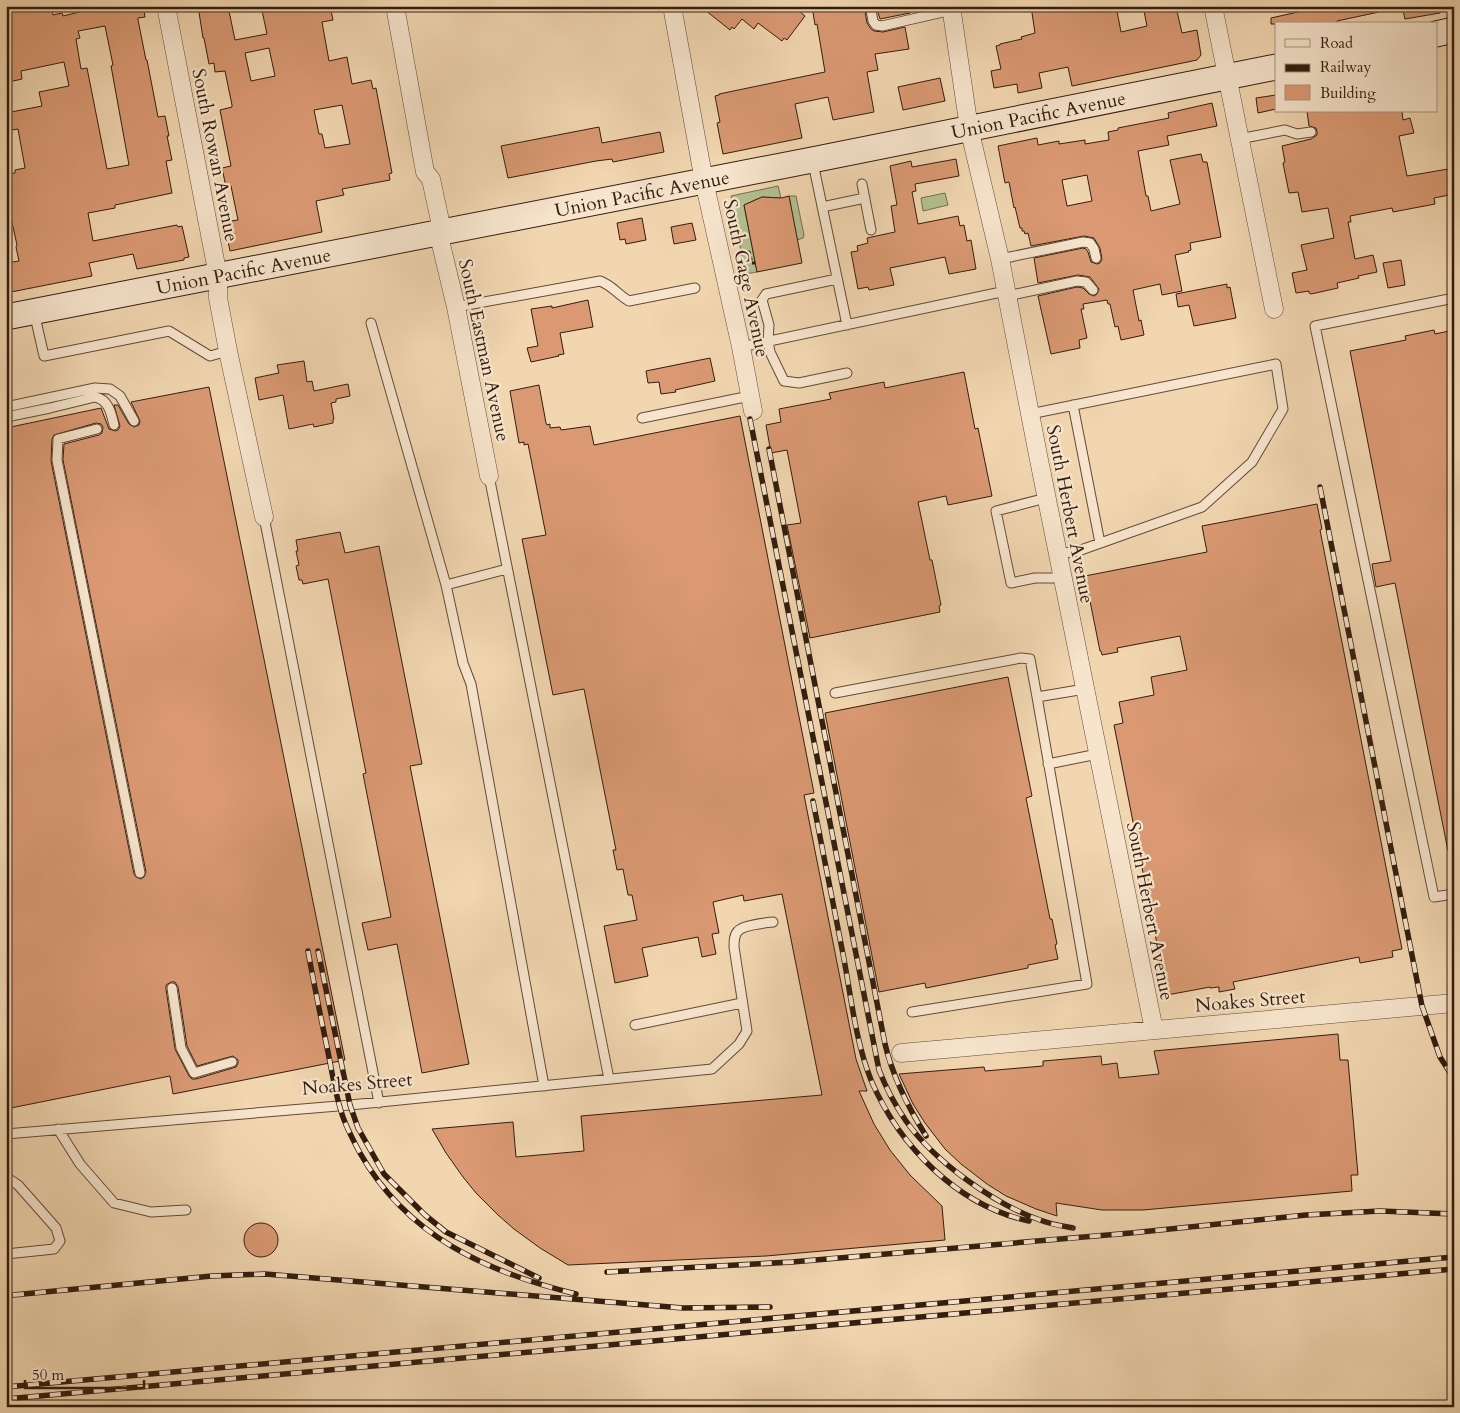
<svg xmlns="http://www.w3.org/2000/svg" width="1460" height="1413" font-family="Cardo,serif">
<style>
.green{fill:#b3bf90;stroke:#736e50}
.building{fill:#da9973;stroke:#331d0f;fill-rule:evenodd}
.lines{fill:none;stroke-linecap:round;stroke-linejoin:round}
.lane-casing{stroke:#624b37;stroke-width:11}
.street-casing{stroke:#624b37;stroke-width:19}
.secondary-casing{stroke:#331d0f;stroke-width:27}
.path{stroke:#331d0f;stroke-width:3;stroke-dasharray:4 2.5;stroke-linecap:butt}
.lane{stroke:#f6e4cc;stroke-width:9}
.street{stroke:#f6e4cc;stroke-width:18}
.secondary{stroke:#f6e4cc;stroke-width:25}
.rail-casing{stroke:#331d0f;stroke-width:5.5}
.rail{stroke:#f6e4cc;stroke-width:4;stroke-dasharray:11;stroke-linecap:butt}
.labels{text-anchor:middle;stroke-width:4.5;stroke-linejoin:round;paint-order:stroke}
.street-label{font-size:19px;fill:#331d0f;stroke:#f6e4cc}
</style>
<rect width="100%" height="100%" fill="#f1d6b0"/>
<filter id="stains"><feTurbulence type="fractalNoise" baseFrequency=".004" numOctaves="4"/><feColorMatrix values="0 0 0 0 .2 0 0 0 0 .09 0 0 0 0 .02 0 0 0 .5 -.17"/></filter>
<radialGradient id="worn" r=".72"><stop offset=".6" stop-color="#630" stop-opacity="0"/><stop offset="1" stop-color="#630" stop-opacity=".3"/></radialGradient>
<path class="green" d="M778,186l3,12 -19,-1 -18,8 13,67 -12,2 -14,-78z
M945,193l3,12 -25,6 -2,-13z
M789,196h7l8,39 -1,3 -6,2z"/>
<path class="building" d="M6,6h45l2,9 9,-2 1,3 41,-10h39l2,11 -7,1v2l8,40h1l11,57 7,-1 4,20h-2l5,24 -6,1 6,32 -57,12v3l-27,5 5,28 84,-16 1,2 4,-1 7,31 -5,1v2l-47,9 -4,-15 -44,9 3,13 -86,17v-30l13,-2 -3,-14 1,-2 -11,-50v-20l9,-2v-3l10,-2 -7,-39 -12,2v-18l36,-7 -3,-14 30,-6 -5,-24 -43,9 1,8 -13,3 -3,-12zM105,26l8,39 -2,1 18,99 -22,4 -20,-101 -6,1 -5,-30 4,-1 -2,-7z
M198,6h30l7,34 32,-6 -6,-28h69l3,14 -11,2 7,39 18,-4 5,27 19,-4 2,9 3,-1 16,85 -3,1 1,6 -48,9 2,6 -28,6 6,31 -92,19 -6,-29 14,-2 -7,-34 -5,1 -4,-19 9,-2 -11,-56 12,-3v-2l-7,-34 -10,1 -1,-9 -5,1 -5,-26h-1zM269,48l6,28 -24,5 -6,-28zM342,105l8,39 -25,4 -3,-14h-3l-5,-24z
M700,6h93l12,10 -18,24 -3,-2 -2,3 -24,-18 -4,6 -12,-10 -8,10 -2,-2 -2,3z
M812,6h21v5l33,-5 -1,5 2,12 4,6 3,2 9,1 22,-5 4,22 -34,5 3,16 -11,2 7,40 -41,8 -5,-23 -33,7 7,34 -79,16 -6,-31 3,-1 -5,-26 4,-1v-1l106,-22 -8,-48 -2,1z
M876,6h33l1,7 -30,6z
M1031,6h85l5,26 26,-6 -4,-20h29v6l5,-1 5,22 15,-3 4,25 -4,5 -125,26 -4,-19 -29,6 3,15 -24,5 -1,-9 -23,4 -3,-17 10,-2 -5,-23 4,-1v-1l22,-5 -1,-2 14,-4z
M1325,6h54v6l-42,9 1,3h-67v-6z
M1402,6h38v7l-35,6z
M940,78l5,23 -42,9 -5,-23z
M1276,95v14l-18,4 -2,-15z
M1212,103l5,23 -50,10 2,9 -31,6 8,45h2l3,15 29,-7 -10,-44 31,-6 2,8h4l14,75 -31,6 1,7 -3,1 1,1 -14,3 7,36 -20,4 -2,-11 -27,6 6,31 2,-1 3,15 -23,5 -3,-14 -3,1 -5,-23h-2l-1,-4 -24,4 1,5h-3l6,29 -8,2 1,8 -29,6 -13,-58 39,-9 6,1 6,6 5,2 3,-2 2,-5 -9,-12 -12,-2 -40,8 -4,-25 49,-10 3,1 2,3 3,10 6,2 3,-1 2,-4 -2,-11 -6,-10 -10,-2 -53,10 -3,-13 -3,1 -1,-3h-2v-3h-2l-5,-21 -1,1 -5,-26 -4,1 -7,-37 39,-8 1,7 21,-4v3l26,-4v4l24,-4 -1,-8 10,-2v-2l51,-10 -1,-5zM1087,175l5,26 -25,5 -5,-26z
M1307,111h95l1,9 7,-2 4,15 -15,3 8,40 47,-8v26l-20,4 1,6 -42,8 -1,-4 -42,8 1,6h-3l7,37 18,-4 4,17 -19,4 1,2 -22,5 1,5 -27,6 -2,-1v-2l-13,2 -4,-20 15,-3 -6,-25 33,-7 -6,-30 -26,4 -4,-20 -9,1 -6,-30 2,-1 -3,-16 29,-7 6,-4v-3l-1,-4 -7,-2z
M599,127l3,16 58,-11 4,20 -51,10 -1,-3 -16,2 -88,17 -7,-32z
M956,159l3,17 -44,8 1,7 -4,1 6,32 40,-8 2,10 4,-1 3,16 4,-1 5,29 -27,5 -4,-17 -55,11 4,17 -25,5 -1,-3 -10,2 -7,-37 7,-1 -1,-5 11,-3 -1,-5 28,-6 -4,-26 6,-1 -7,-39 21,-5 1,6z
M789,196l13,67 -45,9 -13,-67 18,-8 19,1z
M642,218l4,22 -20,4 -1,-5 -5,1 -3,-17z
M692,223l4,17 -22,4 -3,-17z
M1401,260l4,25 -17,3 -5,-25z
M1227,284v4l3,-1 6,31 -42,8 -5,-21 -11,2 -2,-13z
M588,300l5,27 -33,6 4,21 -6,1 1,1 -28,6 -4,-14 11,-2 -7,-37 21,-3v2z
M1434,330l1,4 19,-4v520l-6,1 -53,-268 -19,4 -4,-23 19,-3 -41,-210 56,-11 -1,-4z
M710,358l5,23 -40,9 1,2 -15,2 -2,-12 -11,1 -2,-12z
M304,361l3,21 5,-1 2,10 34,-7 2,12 -14,3v3l-5,1 3,16h-1v4l-19,4 -1,-3 -24,5 -6,-34 -24,5 -4,-22 24,-5 -2,-8z
M964,372l11,57 3,-1 14,68 -44,9 -2,-9 -28,6 12,58h2l9,45 -2,1 1,6 -130,26 -23,-113 14,-2 -14,-73 -16,3 -5,-28 15,-3 -2,-13 52,-10 -2,-6 55,-11 1,6z
M539,385l7,38 1,2 3,-1v4l10,-1 1,3 29,-4 4,19 146,-29 74,377 -10,2 52,264 11,32h-8l15,33 16,26 20,25 32,31 3,34 -179,16 -198,9 -28,-17 -26,-19 -16,-14 -22,-22 -13,-16 -17,-24 -14,-24 81,-7 3,35 68,-6 -3,-35 241,-21 -40,-201 -38,7 -1,-6 -30,7 6,31 -7,1 4,20 -14,3 -4,-20 -56,11 6,28 -33,7 -11,-57 33,-6 -5,-25h-4l-5,-26 -6,1 -4,-20h3l-32,-161 -31,6 -31,-156 24,-4 -18,-91 -4,1v-3l-5,1 -9,-52z
M209,387l136,673 -172,34 -3,-18 -164,33v-681l95,-20 8,21 6,2 3,-1 2,-4 -6,-21h4l11,19 5,3 5,-2 1,-4 -9,-19zM96,423l5,1 2,3 -1,6 -3,2 -35,9 -1,16 83,412 -2,5 -3,2 -5,-2 -2,-3 -83,-413 1,-22 2,-4zM171,982h4l3,5 9,59 10,20 36,-10 5,4v3l-2,4 -40,12h-4l-3,-3 -14,-27 -9,-60v-4z
M1317,504l5,25 -2,1 82,419 -10,2 1,6 -33,6 -1,-6 -126,25 2,7 -16,3v-5l-9,1v-1l-43,8 -53,-270 9,-2 -4,-21 35,-7 -3,-18 36,-7 -7,-34 -63,12 1,4 -16,3 -1,-4h-1l-15,-75 122,-24 -5,-26z
M340,532l5,21 34,-7 43,218 -12,2 59,298 -47,9 -25,-129 -29,6 -6,-27 29,-6 -28,-143 3,-1 -38,-194 -25,5 -1,-4h-3l-3,-14 3,-1 -3,-14h2l-2,-11z
M1008,677l24,119 -6,2 24,121h2l5,25 -2,1 3,14 -30,6v3l-102,20 -1,-5 -46,9 -54,-279z
M1338,1034l2,26h8l10,115h-7l1,16 -209,19h-41l-46,-7 1,13 -21,-7 -30,-13 -19,-12 -26,-20 -16,-15 -20,-26 -12,-19 -14,-30 85,-7 1,4 58,-5v-5l58,-5 1,9 15,-2 2,15 40,-4 -5,-23z
M244 1240a17 17 0 1 1 34 0a17 17 0 1 1-34 0Z"/>
<g class="lines">
<g class="lane-casing">
<path id="lane" d="M871,10l2,11 3,4 6,1 70,-16
M1239,139l46,-9 12,4 14,-2
M813,163l34,162
M862,184l9,46
M822,207l43,-9
M1000,259l83,-17 7,1 4,6 2,9
M837,279l-71,15 -4,6 7,25 -1,16 2,11 14,29 15,2 48,-10
M1007,296l70,-15 9,1 7,8
M1454,298l-139,28 119,571 20,-3
M456,307l144,-26c13,5 17,13 29,20l66,-13
M34,312l10,44 125,-25 41,25 18,-5
M371,323l75,262
M741,347l265,-56
M6,385v3
M1073,405l27,138
M6,407l89,-19 15,1 10,7 14,25
M1030,414l246,-50 7,45 -31,53 -50,45 -124,44 -21,3
M6,417l44,-9 45,-11c14,3 16,16 19,28
M642,418l108,-22
M97,429l-39,10 -1,21 83,413
M489,476l120,603
M1046,498l-50,13 15,72 24,-5h27
M264,517l115,586
M507,569l-61,16 17,78 8,21 73,402
M835,693l186,-35 9,1 7,38 48,-8
M1048,764l50,-10
M172,988l9,60 13,25 38,-11
M912,1012l175,-28 -50,-287
M635,1025l107,-22
M58,1129l22,35 34,39 37,9 35,-2
M6,1134l344,-29 362,-36 27,-25 8,-13 -13,-84c0,-6 0,-12 4,-16 5,-6 27,-8 35,-9
M6,1177l12,8 38,43 4,13 -6,8 -48,5"/>
</g>
<g class="street-casing">
<path id="street" d="M166,6l52,270v22l10,53 36,166
M395,6l30,166 6,7 9,42 -2,11 18,75 33,169
M672,6l32,175 37,166 12,64
M951,6l18,122 31,131 38,196 116,575
M1213,6l61,303
M901,1053l553,-50"/>
</g>
<g class="secondary-casing">
<g id="secondary">
<path d="M1436,34l18,-4"/>
<path id="s1" d="M6,317l806,-157 464,-93"/>
</g>
</g>
<path class="path" d="M741,253l8,-1 3,11h3"/>
<use href="#lane" class="lane"/>
<use href="#street" class="street"/>
<use href="#secondary" class="secondary"/>
<g class="rail-casing">
<path id="rail" d="M750,419l129,651c7,18 16,35 27,51 28,40 88,83 134,99 10,4 22,6 33,8
M769,449l116,595c8,34 23,63 41,92
M1320,487l102,519 18,51 14,22
M813,801c10,51 20,102 30,153 8,41 12,86 28,126 28,66 87,126 158,141
M308,951c6,34 13,67 20,101 4,20 7,40 13,59 4,14 12,29 19,42 47,83 126,119 216,141
M318,951l32,154 8,23 26,46 41,41 21,17 93,46
M607,1272l185,-10 339,-29 175,-18 74,-4 74,3
M13,1295l199,-19 53,-2 418,34 87,-1
M6,1387l1448,-130
M6,1399l1448,-130"/>
</g>
<use href="#rail" class="rail"/>
</g>
<g class="labels">
<g class="street-label">
<text dy="7" stroke="none"><textPath href="#s1" startOffset="1052">Union Pacific Avenue</textPath></text>
<text transform="translate(216 155) rotate(79)" y="7">South Rowan Avenue</text>
<text dy="7" stroke="none"><textPath href="#s1" startOffset="648">Union Pacific Avenue</textPath></text>
<text dy="7" stroke="none"><textPath href="#s1" startOffset="242">Union Pacific Avenue</textPath></text>
<text transform="translate(747 278) rotate(78)" y="7">South Gage Avenue</text>
<text transform="translate(485 350) rotate(78)" y="7">South Eastman Avenue</text>
<text transform="translate(1071 514) rotate(79)" y="7">South Herbert Avenue</text>
<text transform="translate(1151 911) rotate(79)" y="7">South Herbert Avenue</text>
<text transform="translate(1250 1000) rotate(-5)" y="7">Noakes Street</text>
<text transform="translate(357 1083) rotate(-5)" y="7">Noakes Street</text>
</g>
</g>
<rect width="1460" height="1413" fill="none" stroke="#f1d6b0" stroke-width="25"/>
<rect x="8" y="8" width="1445" height="1398" fill="none" stroke="#331d0f" stroke-width="2.5"/>
<rect x="12" y="12" width="1435" height="1388" fill="none" stroke="#331d0f"/>
<rect x="1275" y="22" width="162" height="90" fill="#f6e4cc" stroke="#a89480"/>
<rect x="1285" y="39" width="25" height="8" fill="#f6e4cc" stroke="#a89480"/>
<text x="1320" y="48" font-size="15" fill="#331d0f">Road</text>
<rect x="1285" y="64" width="25" height="8" fill="#331d0f" stroke="#a89480"/>
<text x="1320" y="72" font-size="15" fill="#331d0f">Railway</text>
<rect x="1285" y="85" width="25" height="15" fill="#da9973" stroke="#a89480"/>
<text x="1320" y="98" font-size="15" fill="#331d0f">Building</text>
<path d="M25 1380v8h119v-8" fill="none" stroke="#331d0f" stroke-width="2.5"/>
<text x="32" y="1380" font-size="15" fill="#331d0f" stroke="#f6e4cc" stroke-width="4" paint-order="stroke">50 m</text>
<rect width="100%" height="100%" filter="url(#stains)"/>
<rect width="100%" height="100%" fill="url(#worn)"/>
</svg>
